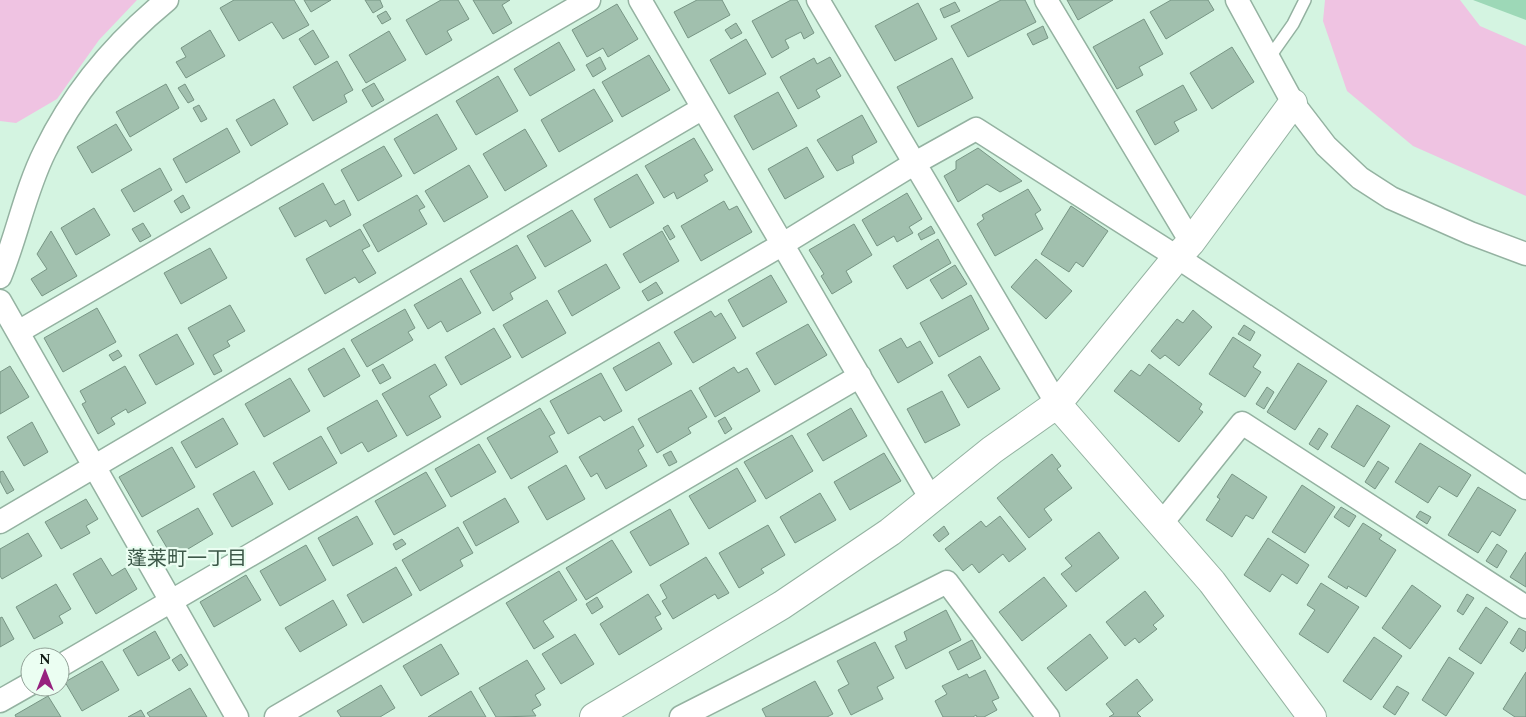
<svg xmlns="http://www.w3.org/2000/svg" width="1526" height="717" font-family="Spectral,'Noto Sans JP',serif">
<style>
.green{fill:#efc3e2}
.water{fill:#9dd8b7}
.building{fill:#a1c0ae;stroke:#779584}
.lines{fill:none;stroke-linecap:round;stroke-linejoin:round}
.lane-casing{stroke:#94b2a1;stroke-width:14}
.street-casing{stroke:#94b2a1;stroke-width:25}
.secondary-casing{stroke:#94b2a1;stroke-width:30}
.lane{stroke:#fff;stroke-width:11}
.street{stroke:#fff;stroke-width:22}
.secondary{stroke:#fff;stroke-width:28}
.labels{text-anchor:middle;stroke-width:4.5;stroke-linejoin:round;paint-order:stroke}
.neighbourhood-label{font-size:20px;fill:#3d5949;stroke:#ebfef2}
</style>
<rect width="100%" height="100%" fill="#d4f4e1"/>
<path class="green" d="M0,0h137l-38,40 -42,59 -41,24 -16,-2z
M1325,0h135l20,26 46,20v150l-113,-50 -66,-55 -24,-70z"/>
<path class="water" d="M1473,0h53v20z"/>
<path class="building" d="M234,0h60l15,25 -26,14 -11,-17 -33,19 -19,-33z
M304,0h27l-20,12z
M365,0h15l3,7 -10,6z
M441,0h17l11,19 -22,12 5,9 -26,15 -20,-35z
M473,0h37l-8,5 10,18 -19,11z
M697,0h25l8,15 -42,23 -14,-26z
M791,0h6l17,33 -10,6 -3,-7 -16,8 4,8 -17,10 -20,-37z
M1001,0h24l11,22 -68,35 -17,-31z
M1067,0h46l-35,20z
M1171,0h37l6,10 -48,29 -16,-27z
M955,2l5,9 -16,7 -4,-9z
M918,3l19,36 -42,22 -20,-35z
M617,4l21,35 -30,18 -5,-9 -16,9 -15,-27z
M386,11l5,8 -9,5 -5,-8z
M1144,19l19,35 -24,13 4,8 -26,14 -24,-42z
M736,23l6,10 -11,6 -6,-9z
M1043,26l5,12 -15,7 -6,-11z
M210,30l15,26 -39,22 -10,-16 10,-5 -5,-9z
M313,30l16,27 -14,8 -16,-26z
M389,31l17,29 -40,23 -17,-28z
M746,39l20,35 -37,20 -19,-34z
M559,42l16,28 -45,26 -16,-27z
M1232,47l22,35 -42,27 -22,-36z
M649,55l21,35 -48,27 -20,-35z
M600,57l6,12 -13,8 -7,-12z
M830,57l11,19 -25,14 4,7 -22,12 -18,-32 34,-19 3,6z
M952,58l21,40 -55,29 -21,-40z
M337,61l16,29 -9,5 3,7 -34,19 -20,-34z
M498,76l20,35 -42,24 -20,-34z
M374,83l10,17 -12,7 -10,-17z
M166,84l13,24 -49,29 -14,-25z
M185,84l9,16 -6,3 -10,-15z
M1183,85l14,25 -23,12 5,9 -24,14 -19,-34z
M594,89l19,32 -54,31 -18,-32z
M778,92l19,34 -44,24 -19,-34z
M274,99l14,25 -37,22 -15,-26z
M199,105l8,14 -6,3 -8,-14z
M437,114l20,35 -43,25 -20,-35z
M862,115l15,27 -25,14 2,7 -17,8 -20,-31z
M116,124l16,26 -40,23 -15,-26z
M227,128l13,24 -54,31 -13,-24z
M525,129l22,37 -42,25 -22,-37z
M694,138l19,32 -9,5 4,6 -31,18 -3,-7 -10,6 -19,-32z
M384,146l18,30 -44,25 -17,-31z
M807,147l17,30 -39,22 -17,-30z
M978,148l44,33 -22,11 -13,-8 -29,18 -14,-26 12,-7v-8z
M469,165l19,32 -44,25 -19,-31z
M160,168l12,22 -38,22 -13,-22z
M637,174l17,29 -44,25 -16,-29z
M323,183l12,22 9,-5 7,15 -21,12 -4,-7 -31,17 -16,-29z
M1028,189l13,21 -6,4 8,15 -48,27 -18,-32 7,-5 -2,-4z
M907,193l15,26 -13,8 4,6 -16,9 -3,-6 -17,10 -15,-26z
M183,195l7,13 -9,5 -7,-12z
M417,195l8,12 -6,3 8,14 -49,28 -15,-27z
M724,201l5,9 8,-4 15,26 -51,29 -20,-35z
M1071,206l37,25 -25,36 -7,-5 -7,10 -28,-18z
M94,208l16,27 -34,20 -15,-27z
M572,210l19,31 -46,26 -18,-31z
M143,223l8,13 -11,6 -8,-13z
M854,224l18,31 -26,16 6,11 -20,12 -11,-18 3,-2 -15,-24z
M668,225l7,12 -5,3 -7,-12z
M931,226l4,7 -14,7 -3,-6z
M360,229l10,17 -8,4 14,23 -17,10 -4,-6 -30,17 -19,-35z
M51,231l26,45 -35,20 -11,-17 16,-10 -10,-15z
M662,231l17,30 -39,22 -17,-29z
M938,239l13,24 -44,26 -14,-23z
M517,245l19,33 -26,15 3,6 -20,12 -23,-40z
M210,248l17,30 -46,26 -17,-31z
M1036,259l36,32 -26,28 -35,-32z
M606,264l14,24 -48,28 -14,-25z
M955,265l12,19 -25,15 -12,-19z
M771,275l16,27 -44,25 -15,-27z
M461,278l20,35 -34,19 -6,-11 -13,8 -14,-24z
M656,282l7,11 -15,8 -6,-10z
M971,295l18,34 -50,28 -19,-34z
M547,300l19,33 -44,25 -19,-33z
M230,305l15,26 -18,10 3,5 -17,9 9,16 -8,4 -26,-47z
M97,308l19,34 -53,30 -19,-34z
M405,309l10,19 -7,4 5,8 -46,27 -16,-27z
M1193,310l19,17 -33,39 -14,-11 -5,4 -9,-8 26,-32 6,4z
M711,311l4,6 6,-4 15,25 -43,25 -19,-31z
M808,324l19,31 -52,30 -19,-32z
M1244,325l11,7 -5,9 -12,-7z
M494,328l17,29 -50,28 -16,-28z
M177,334l17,30 -38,21 -17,-30z
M1233,337l28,18 -8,12 8,5 -16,25 -36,-23z
M901,338l6,10 13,-7 13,22 -35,20 -19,-33z
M659,342l13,22 -46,27 -13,-23z
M344,348l16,28 -36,21 -16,-28z
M118,350l4,6 -9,5 -4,-6z
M980,356l20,33 -32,19 -20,-33z
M1298,363l29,18 -32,49 -28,-18z
M383,364l8,14 -11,6 -8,-14z
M435,364l12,21 -18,11 12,21 -34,19 -25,-42z
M1149,364l53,40 -3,5 4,3 -24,30 -65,-51 17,-21 9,6z
M10,366l19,31 -29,17v-42z
M125,366l21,37 -18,10 -2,-4 -15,9 4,6 -17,10 -16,-30 4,-2 -6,-11z
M734,367l4,6 9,-5 13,23 -45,26 -16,-29z
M601,373l21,38 -18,10 -4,-5 -32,18 -18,-33z
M290,378l20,33 -46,26 -19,-33z
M1267,387l7,5 -10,17 -8,-5z
M691,390l16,27 -19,11 3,5 -34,20 -19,-34z
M942,391l18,34 -35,18 -18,-34z
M377,400l20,36 -29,16 -6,-10 -21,12 -14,-26z
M1357,405l33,21 -26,41 -33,-20z
M540,408l15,25 -6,3 9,16 -47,27 -24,-41z
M851,408l16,28 -44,25 -16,-27z
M725,417l7,12 -7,5 -7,-13z
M223,418l15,26 -42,24 -15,-26z
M32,422l16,30 -24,14 -17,-29z
M633,426l11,20 -6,4 9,16 -41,23 -9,-16 -6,4 -12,-20z
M1319,428l9,6 -10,16 -9,-6z
M792,435l21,36 -47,28 -22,-37z
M321,436l16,27 -48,27 -16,-27z
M1420,443l51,32 -14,22 -18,-11 -11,17 -33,-21z
M479,444l17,28 -45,25 -16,-28z
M172,447l23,40 -53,30 -23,-40z
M671,451l6,11 -8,4 -6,-11z
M884,453l17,28 -51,29 -16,-28z
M1052,454l9,12 -4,3 15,19 -28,21 8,11 -23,18 -32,-40z
M1378,461l11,7 -14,21 -10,-7z
M566,465l19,34 -38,21 -19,-33z
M737,468l19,33 -47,28 -20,-33z
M3,471l11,19 -7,4 -7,-13v-9z
M254,471l19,33 -41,23 -19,-33z
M426,472l20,34 -52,29 -19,-34z
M1232,474l35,23 -14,22 -7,-4 -14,22 -26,-17 14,-21 -3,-2z
M1302,485l33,22 -30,46 -33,-21z
M1478,487l38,23 -16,26 -8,-5 -14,22 -30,-18z
M820,493l16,27 -41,23 -15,-26z
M505,498l14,24 -43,24 -13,-24z
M86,499l12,20 -12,7 4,7 -29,16 -16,-27z
M1341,507l15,9 -7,11 -15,-10z
M198,508l15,26 -40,24 -16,-27z
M670,509l19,35 -39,22 -20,-34z
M1420,511l11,6 -4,7 -11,-7z
M357,516l16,28 -40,22 -15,-28z
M1000,516l26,33 -17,13 -6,-8 -24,19 -7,-9 -9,7 -18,-22 36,-28 5,6z
M1363,523l19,12 -3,4 17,11 -30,47 -18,-11 -1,3 -19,-12z
M768,525l17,30 -24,14 3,4 -25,15 -20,-35z
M944,526l5,8 -10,8 -6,-7z
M458,527l15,26 -13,7 3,6 -43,25 -18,-31z
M1099,532l20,26 -43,34 -15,-18 11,-8 -7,-8z
M28,533l14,23 -40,23 -2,-3v-27z
M1268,538l41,27 -12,19 -15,-10 -12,18 -26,-17z
M402,539l4,5 -10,6 -3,-6z
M612,540l20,32 -46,28 -20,-32z
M1497,544l10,7 -10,17 -11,-7z
M306,545l20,35 -46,26 -20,-35z
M1526,552v35l-16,-10z
M706,557l23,36 -11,6 -3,-5 -42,25 -11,-18 5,-3 -7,-13z
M101,558l11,18 13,-8 12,21 -41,25 -23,-40z
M396,567l16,28 -49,28 -16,-28z
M559,571l18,29 -34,21 11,16 -20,12 -28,-46z
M246,575l15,25 -47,27 -14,-25z
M1044,577l23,29 -45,35 -23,-29z
M1321,583l38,24 -31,46 -29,-19 16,-24 -8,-5z
M56,584l15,25 -12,7 4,7 -29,16 -18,-32z
M1412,585l29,21 -31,43 -28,-21z
M1145,591l19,25 -11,9 4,4 -18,14 -4,-5 -10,8 -19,-24z
M648,594l13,20 -6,3 7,12 -43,26 -19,-31z
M1467,594l7,4 -11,17 -6,-4z
M597,597l6,10 -11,7 -6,-10z
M333,600l14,25 -47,27 -15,-24z
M1486,607l22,15 -27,42 -22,-15z
M946,610l15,30 -55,29 -11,-23 12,-6 -3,-8z
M2,617l12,22 -14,8v-29z
M1519,628l7,4v15l-3,5 -13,-9z
M155,631l15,27 -32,18 -15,-26z
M575,634l19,30 -33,20 -19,-30z
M1090,634l18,24 -42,33 -19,-23z
M1374,637l28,19 -31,44 -28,-19z
M972,640l9,18 -23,12 -9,-18z
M875,642l19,36 -17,9 6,12 -32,16 -13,-25 11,-6 -12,-23z
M441,644l18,30 -38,22 -18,-30z
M181,654l7,11 -9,6 -7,-11z
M1449,657l25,16 -28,43 -24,-16z
M527,660l18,29 -10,6 6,10 -9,5 4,6 -40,1 -17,-29z
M102,661l17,29 -37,21 -17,-29z
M985,670l14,28 -7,3 5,9 -13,7h-7l-1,-2 -3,2h-30l-8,-16 12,-7 -5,-8 25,-12 2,4z
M1526,672v45h-11l-12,-8z
M1137,679l16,21 -16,13 4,4h-32l5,-3 -8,-10z
M815,681l18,33 -6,3h-61l-4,-8z
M381,685l14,23 -15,9h-39l-4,-6z
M1397,686l12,7 -14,22 -12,-8z
M190,688l17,29h-57l-3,-4z
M471,691l15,26h-58z
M48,696l13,21h-45l-1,-2z
M141,710l4,7h-17z"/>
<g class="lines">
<g class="lane-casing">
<path id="lane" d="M1269,58l24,-34 12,-24"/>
</g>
<g class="street-casing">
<path id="street" d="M640,0l291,499
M818,0l239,404
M1046,0l145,242
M1237,0l56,103 33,43 34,32 31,20 79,35 56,21
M0,277c17,-41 25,-86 45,-126 28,-58 72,-110 122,-151
M0,301l237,416
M18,332l571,-332
M0,522l703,-414
M1162,523l80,-100 284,184
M60,666l723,-422 132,-81 61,-34 201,128 349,231
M0,701l30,-17
M276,717l584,-341
M681,717l266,-135 101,135"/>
</g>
<g class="secondary-casing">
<path id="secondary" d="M1057,404l155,178 100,135
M594,717l188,-112 108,-73 102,-82 65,-46 120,-147 14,-15 102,-139"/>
</g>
<use href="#lane" class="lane"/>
<use href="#street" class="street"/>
<use href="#secondary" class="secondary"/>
</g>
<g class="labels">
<g class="neighbourhood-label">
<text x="187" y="565">蓬莱町一丁目</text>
</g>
</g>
<g transform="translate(45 672)"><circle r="24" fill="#ebfef2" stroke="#92a298"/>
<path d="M0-4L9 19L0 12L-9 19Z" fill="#96227f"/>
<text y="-8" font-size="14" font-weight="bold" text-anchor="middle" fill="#0d1912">N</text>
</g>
</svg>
